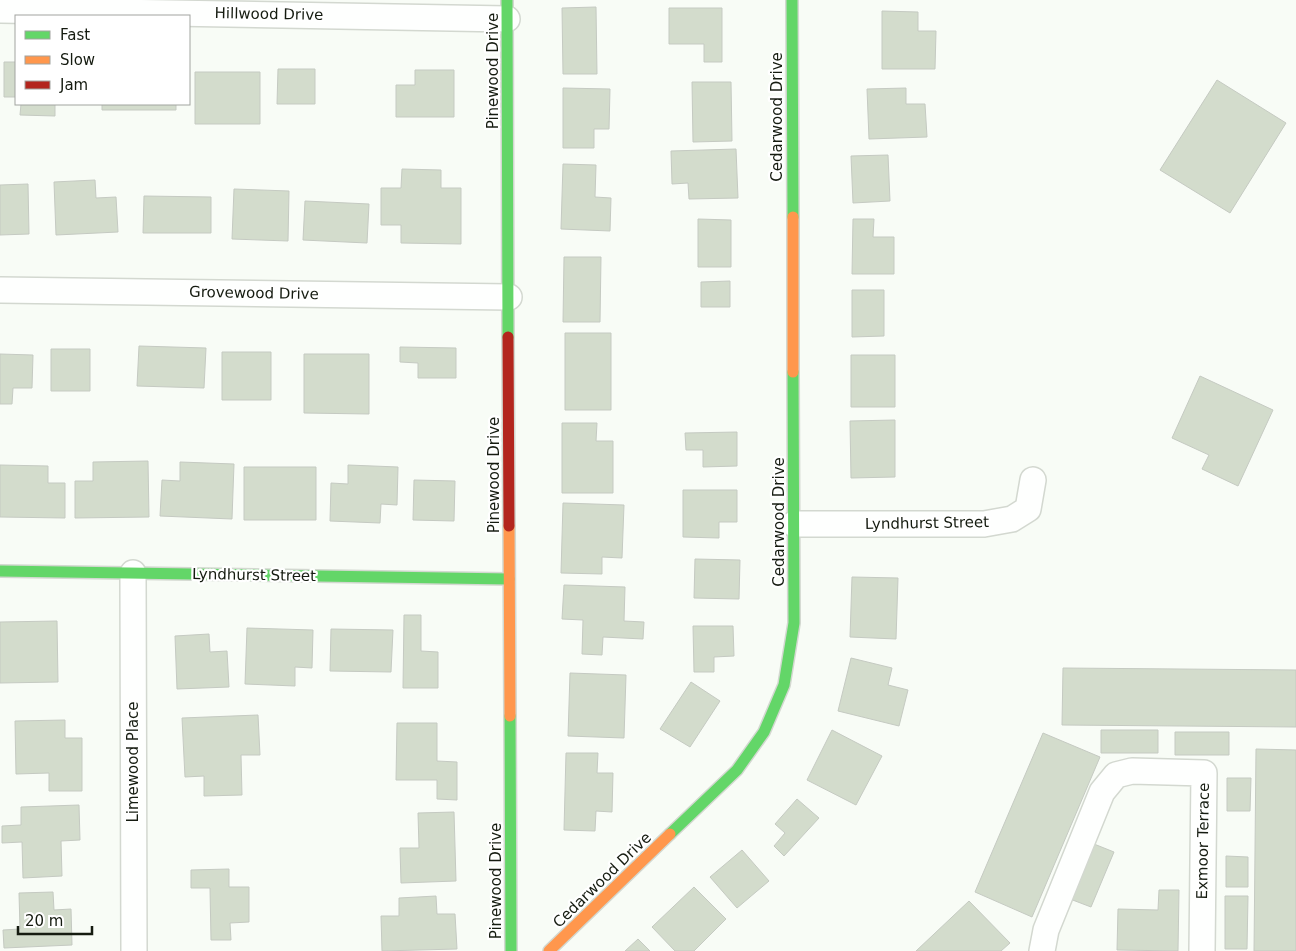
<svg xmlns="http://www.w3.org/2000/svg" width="1296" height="951" font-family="'DejaVu Sans',sans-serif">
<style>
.building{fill:#d3dccc;stroke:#c5cac2}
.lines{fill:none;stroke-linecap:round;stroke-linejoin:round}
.street-casing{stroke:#d3d8d0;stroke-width:28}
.fast-casing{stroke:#d3d8d0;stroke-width:14}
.slow-casing{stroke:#d3d8d0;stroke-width:14}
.jam-casing{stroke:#d3d8d0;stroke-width:14}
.street{stroke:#fefffe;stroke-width:25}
.fast{stroke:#63d668;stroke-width:11}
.slow{stroke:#ff974d;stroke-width:11}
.jam{stroke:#b3261e;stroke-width:11}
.labels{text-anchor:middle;stroke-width:4.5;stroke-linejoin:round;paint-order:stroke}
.street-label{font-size:15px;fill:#151b10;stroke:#fff}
</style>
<rect width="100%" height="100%" fill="#f8fcf6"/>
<path class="building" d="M596,7l1,67h-34l-1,-66z
M669,8h53v54h-18v-18h-35z
M882,11l36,1v19h18l-1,38h-53z
M4,62h12v35h-12z
M278,69h37v35h-38z
M415,70h39v47h-58v-32h19z
M195,72h65v52h-65z
M1217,80l69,43 -56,90 -70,-43z
M692,82h39l1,59 -39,1z
M563,88l47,1 -1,40h-15v19h-31z
M906,88v16h19l2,33 -58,2 -2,-50z
M21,104h34v12l-35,-1z
M102,104h74v6h-74z
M736,149l2,49 -49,1 -1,-16 -16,1 -1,-33z
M888,155l2,46 -37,2 -2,-47z
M563,164l33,1 -1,32 16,1 -1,33 -49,-2z
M402,169l39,1v18h20v56l-60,-1v-18h-20v-37h20z
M95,180l1,18 20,-1 2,35 -62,3 -2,-53z
M28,184l1,50 -29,1v-50z
M234,189l55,2 -1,50 -56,-2z
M144,196l67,1v36h-68z
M305,201l64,3 -2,39 -64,-3z
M698,219l33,1v47h-33z
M853,219h21l-1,18h21v37h-42z
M564,257h37l-1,65h-37z
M730,281v26h-29v-25z
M852,290h32v46l-32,1z
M565,333h46v77h-46z
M139,346l67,2 -2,40 -67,-2z
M400,347l56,1v30h-38v-15l-18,-1z
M51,349h39v42h-39z
M222,352h49v48h-49z
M0,354l33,1 -1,33h-19l-1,16h-12z
M304,354h65v60l-65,-1z
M851,355h44v52h-44z
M1200,376l73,34 -35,76 -36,-17 7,-14 -37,-17z
M895,420v57l-44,1 -1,-57z
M562,423h35l-1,18h17v52h-51z
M737,432v34l-34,1v-17h-17l-1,-17z
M148,461l1,56 -74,1v-37h18v-19z
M180,462l54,2 -2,55 -72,-3 2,-36 18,1z
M0,465l48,1v17h17v35l-65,-1z
M348,465l50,2 -1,38 -16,-1 -1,19 -50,-2 1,-38 17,1z
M244,467h72v53h-72z
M414,480l41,1 -1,40 -41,-1z
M683,490h54v32h-18v16l-36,-1z
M563,503l61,2 -2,53 -20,-1v17l-41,-1z
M695,559l45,1 -1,39 -45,-1z
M852,577l46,1 -2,61 -46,-2z
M564,585l61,2 -1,34 20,1 -1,17 -40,-2 -1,18 -20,-1 1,-34 -21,-1z
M404,615h17v36l17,1v36h-35z
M57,621l1,61 -58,1v-61z
M693,626h40l1,30 -20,1v15h-20z
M247,628l66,2 -1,38 -17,-1v19l-50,-2z
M331,629l62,1 -2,42 -61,-1z
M209,634l1,18 17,-1 2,36 -52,2 -2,-53z
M851,658l41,10 -4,17 20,5 -9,36 -61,-15z
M1063,668l233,2v57l-234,-2z
M570,673l56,2 -2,63 -56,-2z
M691,682l29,19 -30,46 -30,-18z
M258,715l2,40h-19l1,40 -38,1v-20l-19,1 -3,-59z
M65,720v18h17v53h-33v-18l-33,1 -1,-53z
M397,723h40v38l20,1v38l-20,-1v-19h-41z
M832,730l50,26 -26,49 -49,-25z
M1101,730h57v23h-57z
M1175,732h54v23h-54z
M1043,733l57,24 -68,160 -57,-25z
M1256,749l40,1v201h-42z
M566,753h32l-1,20h16l-1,39 -16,-1 -1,20 -31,-1z
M1227,778h24l-1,33h-23z
M797,799l22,19 -35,38 -10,-10 11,-13 -10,-9z
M79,805l1,35 -19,1 1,35 -39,2 -1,-36 -20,1v-17l19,-1v-18z
M454,812l2,69 -55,2 -1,-35h19l-1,-35z
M1094,844l20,8 -23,55 -21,-8z
M742,850l27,31 -32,27 -27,-31z
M1226,856l22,1v30h-22z
M229,869v18h20v35l-19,1 1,17h-20l-1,-52h-19v-18z
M694,887l32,32 -32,32h-19l-23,-24z
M1159,890h20l-1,61 -61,-1 1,-41 40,1z
M53,892l1,18 17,-1 1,36 -68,3 -1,-18 17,-1 -1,-36z
M436,896l1,18h18l2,35 -75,2 -1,-35h18v-18z
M1225,896h23l-1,53h-22z
M969,901l41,42 -9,8h-85z
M638,939l12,12h-25z"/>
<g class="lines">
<g class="street-casing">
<path id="street" d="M0,10l507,9
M0,290l509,7
M794,524h190l28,-5 16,-10 5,-29
M133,573l1,378
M1042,951l4,-21 56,-138 14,-17 16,-4 72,2 -2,178"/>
</g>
<g class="fast-casing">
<path id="fast" d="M507,0l1,337
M792,0l1,217
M0,571l509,8
M510,716l1,235
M670,834l67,-64 27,-38 20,-47 10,-62 -1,-251"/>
</g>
<g class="slow-casing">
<path id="slow" d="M793,217v155
M509,526l1,190
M549,951l121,-117"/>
</g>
<g class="jam-casing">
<path id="jam" d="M508,337l1,189"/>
</g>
<use href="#street" class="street"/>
<use href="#fast" class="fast"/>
<use href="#slow" class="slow"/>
<use href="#jam" class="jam"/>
</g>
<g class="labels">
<g class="street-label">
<text transform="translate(269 14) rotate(1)" y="5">Hillwood Drive</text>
<text transform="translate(493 71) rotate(-90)" y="5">Pinewood Drive</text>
<text transform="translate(777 117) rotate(-90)" y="5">Cedarwood Drive</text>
<text transform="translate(254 293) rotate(1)" y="5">Grovewood Drive</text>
<text transform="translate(494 475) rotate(-90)" y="5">Pinewood Drive</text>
<text transform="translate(779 522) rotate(-90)" y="5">Cedarwood Drive</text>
<text transform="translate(927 523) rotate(-1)" y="5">Lyndhurst Street</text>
<text transform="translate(254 575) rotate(1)" y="5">Lyndhurst Street</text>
<text transform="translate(133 762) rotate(-90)" y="5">Limewood Place</text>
<text transform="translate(1203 841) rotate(-89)" y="5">Exmoor Terrace</text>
<text transform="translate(602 880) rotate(-44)" y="5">Cedarwood Drive</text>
<text transform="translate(496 881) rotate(-90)" y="5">Pinewood Drive</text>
</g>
</g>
<rect x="15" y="15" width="175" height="90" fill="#ffffff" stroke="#a1a49f"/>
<rect x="25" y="31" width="25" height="8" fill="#63d668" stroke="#a1a49f"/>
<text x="60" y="40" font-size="15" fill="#151b10">Fast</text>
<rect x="25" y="56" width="25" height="8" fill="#ff974d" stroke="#a1a49f"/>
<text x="60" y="65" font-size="15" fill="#151b10">Slow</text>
<rect x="25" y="81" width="25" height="8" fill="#b3261e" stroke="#a1a49f"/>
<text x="60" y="90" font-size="15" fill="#151b10">Jam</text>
<path d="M18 926v8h74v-8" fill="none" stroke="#151b10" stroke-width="2.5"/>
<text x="25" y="926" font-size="15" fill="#151b10" stroke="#ffffff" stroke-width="4" paint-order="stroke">20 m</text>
</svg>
